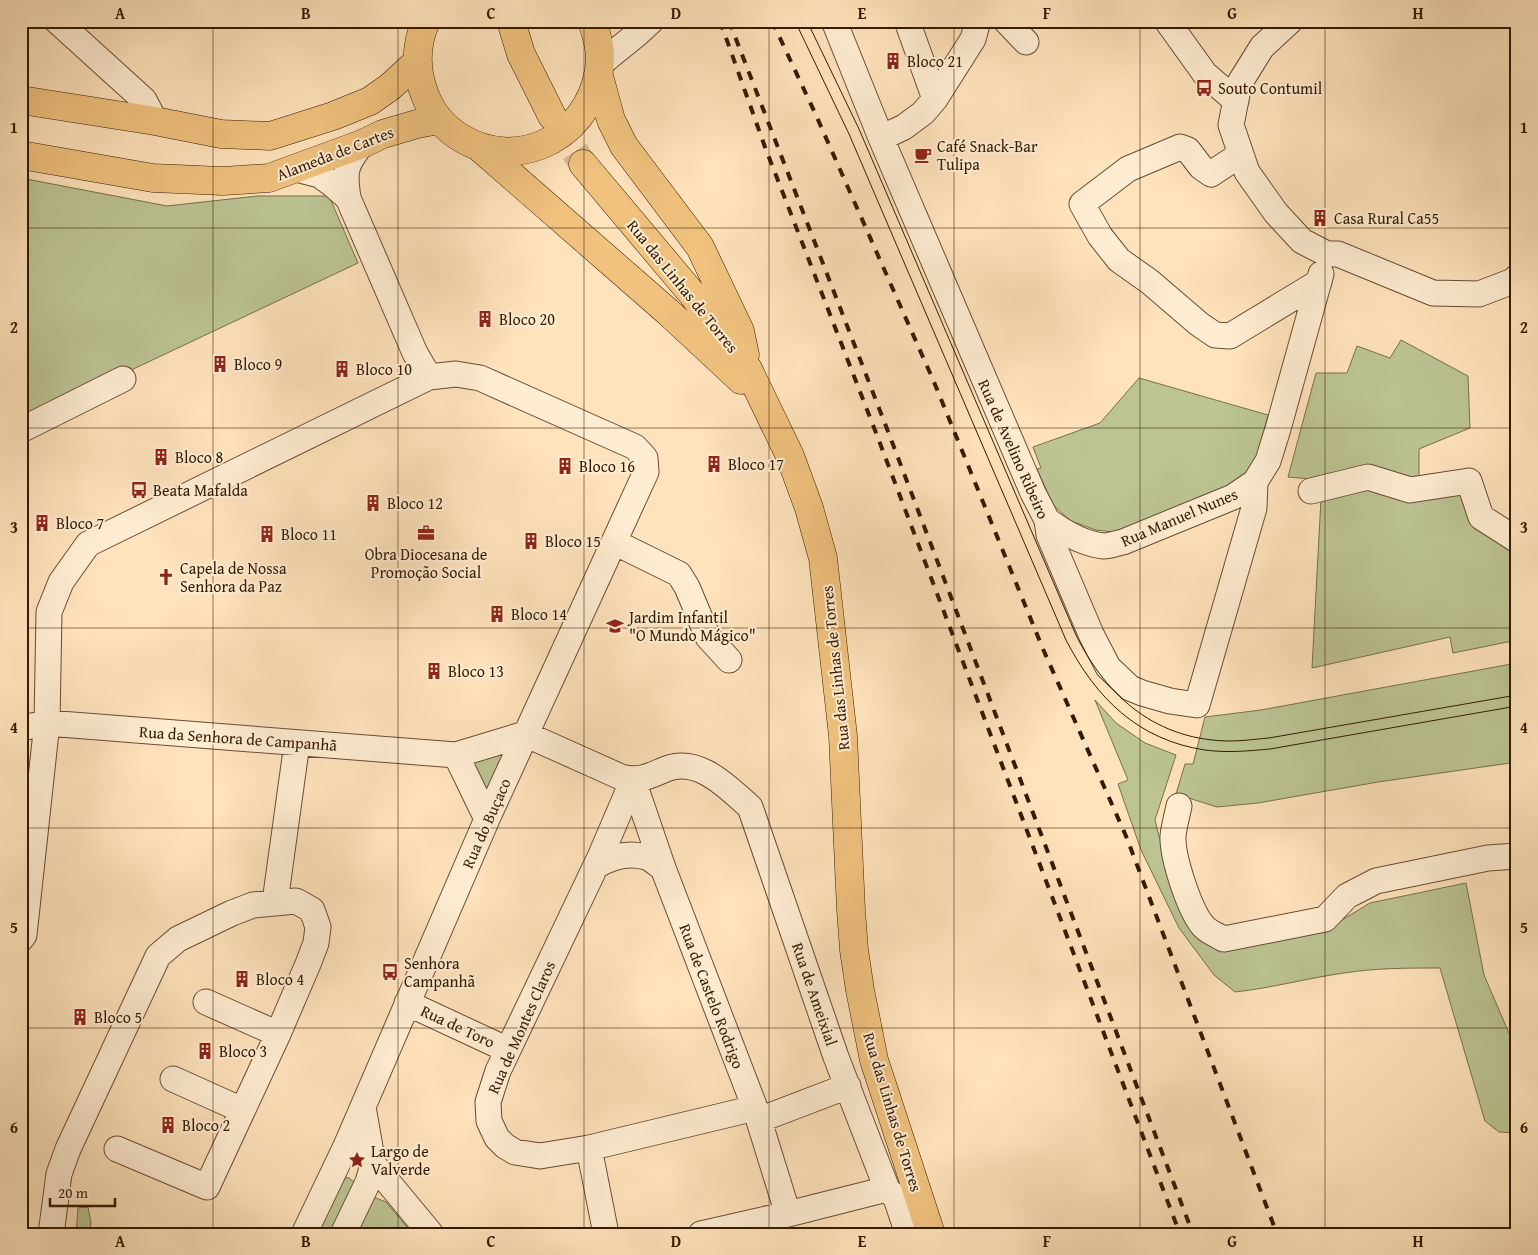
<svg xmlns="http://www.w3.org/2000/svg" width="1538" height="1255" font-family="'Gentium Book Plus',serif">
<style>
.green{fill:#bcc494;stroke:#786f4a}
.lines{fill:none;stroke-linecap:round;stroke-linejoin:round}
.major-tunnel{stroke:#d7bb96;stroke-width:28;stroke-dasharray:28 14;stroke-linecap:butt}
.minor-casing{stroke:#684c2f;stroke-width:27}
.major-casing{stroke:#351a00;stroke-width:29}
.minor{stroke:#ffedd3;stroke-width:25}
.major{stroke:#f0c27e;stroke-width:28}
.tram{stroke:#351a00;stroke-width:1}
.rail{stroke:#351a00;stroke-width:4;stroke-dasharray:9 9;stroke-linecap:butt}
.grid{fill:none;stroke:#351a00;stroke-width:1;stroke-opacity:0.55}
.labels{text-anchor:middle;stroke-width:4;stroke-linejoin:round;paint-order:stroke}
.poi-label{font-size:16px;fill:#351a00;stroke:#ffedd3;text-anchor:start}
.street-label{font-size:16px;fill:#351a00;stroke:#ffedd3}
.neatline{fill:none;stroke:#351a00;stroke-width:2}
.grid-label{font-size:16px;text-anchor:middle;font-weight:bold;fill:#351a00}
</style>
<rect width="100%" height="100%" fill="#ffe3bc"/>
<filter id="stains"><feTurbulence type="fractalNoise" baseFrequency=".004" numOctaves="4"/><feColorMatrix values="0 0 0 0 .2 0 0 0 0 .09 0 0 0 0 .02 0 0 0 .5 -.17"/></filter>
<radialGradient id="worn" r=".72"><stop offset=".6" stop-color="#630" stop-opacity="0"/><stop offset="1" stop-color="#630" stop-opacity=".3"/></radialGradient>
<path class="green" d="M21,178l146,28 90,-10h72l29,67 -284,134 -53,19z
M1401,340l67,36 2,52 -51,21v36l32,4 17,11 49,43v97l-64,13 -3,-16 -138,31 10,-188 -34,-3 28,-104h31l10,-27 33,12z
M1139,378l129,37 -13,49 -21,21 -112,48 -26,-3 -25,-9 -18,-16 -16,-36 4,-1 -8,-21 67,-24z
M1517,663v99l-139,20 -120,21 -41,4 -41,-13 9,-30h8l12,-47 56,-7z
M1095,700l21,23 29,20 31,12 -21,65 19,76 19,34 26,22 108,-23 43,-26 96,-20 18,92 33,77v81l-18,-1 -14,-11 -45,-153c-32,0 -65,0 -96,5 -36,5 -72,15 -109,19l-21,-17 -35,-47 -38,-78 -23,-66 10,-4z
M506,752l-20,39 -14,-32z
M342,1177l7,1 6,5 -20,51h-23z
M376,1198l10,4 27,32h-59l19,-35z
M88,1207l3,16 -2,11h-13l2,-26z"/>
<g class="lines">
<path class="major-tunnel" d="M552,116l31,48"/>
<g class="minor-casing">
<path id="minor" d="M57,21l87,79 11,21
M834,21l47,117 152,355 14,27 2,15 42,99 17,33 22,21 12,5 28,8 27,4 57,-197 1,-26
M907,21l28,78
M1006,21l20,21
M1167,21l38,53 31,27
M1290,21l-28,26 -23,37 -8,41 16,47 29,41 26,28 25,13h11l95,39 46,1 34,-13 4,-4
M600,64l37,-30 14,-13
M881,138l23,-11 19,-14 12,-14 38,-60 5,-18
M362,144c-17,21 -18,27 -14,54l67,155 14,24
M1241,154l-30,20 -10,-7 -13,-17 -8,-3 -52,22 -46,35 18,32 19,24 31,22 49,42 16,11 15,1 89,-54
M296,169l23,6 13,9 16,14
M21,430l102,-51
M1311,491l57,-14 42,13 59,-9 12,36 36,23
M1047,520c16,12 36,24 57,26 6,0 13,-3 19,-4l110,-45 22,-15 13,-21 10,-32 43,-155
M614,542l65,32 8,13 21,50 21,23
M21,728l26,-5 409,32 69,-21
M525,734l96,43c19,5 28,-1 45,-8 33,-13 62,19 84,38l86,250 51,132 9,9 12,36
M456,755l31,64
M633,780l-33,77 -102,214 -10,31 1,19 8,17 8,8 10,6 25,4 49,-8 166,-40
M633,780l30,88 92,240 33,106
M1179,806c-2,10 -5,20 -6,30 -1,21 17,76 31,91 5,5 14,9 20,12l101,-20 22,-23 29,-15 112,-23 29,-2
M596,866c15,-9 32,-14 50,-9 6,2 12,8 17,11
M275,902l22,-159
M21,939l3,-4 23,-212 2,-111 12,-30 27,-38 341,-167 27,-3 24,4 155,69 10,11 1,14 -159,347 -141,327 -42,88
M206,1002l72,32
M407,1003l101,47
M173,1079l69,31
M363,1107l10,57 58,70
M759,1120l89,-34
M589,1148l17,86
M51,1234l8,-60 9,-25 90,-193 20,-17 54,-26 21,-8 43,-4 16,9 6,17 -2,16 -8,21 -30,70 -71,153 -90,-38
M343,1234l25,-52 5,-18
M701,1234l87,-20 99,-25"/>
</g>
<g class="major-casing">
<path id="major" d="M426,21c-11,25 -11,49 -1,74 6,17 18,31 33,41 63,41 140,-5 142,-78 0,-13 -4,-25 -8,-37
M511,21l10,33 31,62
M599,76l12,44 13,26 76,101 40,84 5,24
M21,100l134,21 66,13 49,2 63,-20 37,-15 20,-14 27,-25
M479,147l189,165 73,68
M21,155l132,23 70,3 46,-3 93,-34 21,-10 34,-10 22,-4
M583,164l110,131 55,74 42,87 19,52 14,50 20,178 8,174 3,40 6,40 14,70 57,174"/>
</g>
<use href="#minor" class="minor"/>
<use href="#major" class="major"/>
<path class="tram" d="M795,21l54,113 217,506c30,58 72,100 139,110 21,3 43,1 65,-1l247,-43
M807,21l52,108 217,506c31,63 82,106 155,106 12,0 25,-2 38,-3l248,-43"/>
<path class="rail" d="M720,21l45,126 113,291 302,796
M729,21l160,413 304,800
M772,21l43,92 119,269 109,267 83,187 151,398"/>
</g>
<path class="grid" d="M213,21v1213M398,21v1213M584,21v1213M769,21v1213M954,21v1213M1140,21v1213M1325,21v1213M21,228h1496M21,428h1496M21,628h1496M21,828h1496M21,1028h1496"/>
<defs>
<g id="building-bare" transform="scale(1.35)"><path d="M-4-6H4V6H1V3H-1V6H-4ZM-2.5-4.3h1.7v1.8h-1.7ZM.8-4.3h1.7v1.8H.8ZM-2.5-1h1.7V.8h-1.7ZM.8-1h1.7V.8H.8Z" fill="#8f2418" stroke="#ffedd3" stroke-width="2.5" paint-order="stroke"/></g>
<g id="bus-bare" transform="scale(1.35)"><path d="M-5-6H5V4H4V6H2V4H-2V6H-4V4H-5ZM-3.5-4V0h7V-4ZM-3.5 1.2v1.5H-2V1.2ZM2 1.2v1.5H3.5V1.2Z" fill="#8f2418" stroke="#ffedd3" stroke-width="2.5" paint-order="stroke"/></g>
<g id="cafe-bare" transform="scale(1.35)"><path d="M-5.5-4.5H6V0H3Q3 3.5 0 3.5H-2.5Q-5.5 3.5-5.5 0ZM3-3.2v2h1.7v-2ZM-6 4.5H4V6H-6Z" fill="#8f2418" stroke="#ffedd3" stroke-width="2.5" paint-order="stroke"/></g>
<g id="office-bare" transform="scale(1.35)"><path d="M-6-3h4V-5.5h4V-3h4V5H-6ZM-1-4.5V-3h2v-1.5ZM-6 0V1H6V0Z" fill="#8f2418" stroke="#ffedd3" stroke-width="2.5" paint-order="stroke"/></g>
<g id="church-bare" transform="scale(1.35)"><path d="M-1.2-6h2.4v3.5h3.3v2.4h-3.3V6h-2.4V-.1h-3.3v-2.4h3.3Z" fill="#8f2418" stroke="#ffedd3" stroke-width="2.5" paint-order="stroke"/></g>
<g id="school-bare" transform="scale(1.35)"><path d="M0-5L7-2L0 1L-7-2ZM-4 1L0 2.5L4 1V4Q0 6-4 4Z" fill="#8f2418" stroke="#ffedd3" stroke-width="2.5" paint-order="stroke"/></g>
<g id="sight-bare" transform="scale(1.35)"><path d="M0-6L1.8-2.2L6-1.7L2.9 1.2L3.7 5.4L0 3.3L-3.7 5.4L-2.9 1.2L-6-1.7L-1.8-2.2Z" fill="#8f2418" stroke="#ffedd3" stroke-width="2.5" paint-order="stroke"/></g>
</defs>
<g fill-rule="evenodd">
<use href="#building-bare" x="893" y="61"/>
<use href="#bus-bare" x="1204" y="88"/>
<use href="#cafe-bare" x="923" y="155"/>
<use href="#building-bare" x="1320" y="218"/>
<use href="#building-bare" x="485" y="319"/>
<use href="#building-bare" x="220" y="364"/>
<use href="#building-bare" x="342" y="369"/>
<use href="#building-bare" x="161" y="457"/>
<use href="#building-bare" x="714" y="464"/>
<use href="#building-bare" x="565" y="466"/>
<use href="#bus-bare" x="139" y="490"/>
<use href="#building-bare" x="373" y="503"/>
<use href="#building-bare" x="42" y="523"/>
<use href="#office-bare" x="426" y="533"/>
<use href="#building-bare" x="267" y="534"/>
<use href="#building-bare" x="531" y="541"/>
<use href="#church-bare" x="166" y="577"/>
<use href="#building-bare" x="497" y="614"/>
<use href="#school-bare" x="615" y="626"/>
<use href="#building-bare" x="434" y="671"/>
<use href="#bus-bare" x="390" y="972"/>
<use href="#building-bare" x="242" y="979"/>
<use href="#building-bare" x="80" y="1017"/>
<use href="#building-bare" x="205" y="1051"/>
<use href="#building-bare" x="168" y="1125"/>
<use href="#sight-bare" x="357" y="1160"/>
</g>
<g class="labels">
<g class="poi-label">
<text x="907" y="67">Bloco 21</text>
<text x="1218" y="94">Souto Contumil</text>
<text x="937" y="152">Café Snack-Bar<tspan x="937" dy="18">Tulipa</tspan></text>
<text x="1334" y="224">Casa Rural Ca55</text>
<text x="499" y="325">Bloco 20</text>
<text x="234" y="370">Bloco 9</text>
<text x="356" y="375">Bloco 10</text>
<text x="175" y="463">Bloco 8</text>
<text x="728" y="470">Bloco 17</text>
<text x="579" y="472">Bloco 16</text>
<text x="153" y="496">Beata Mafalda</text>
<text x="387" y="509">Bloco 12</text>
<text x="56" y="529">Bloco 7</text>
<text x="281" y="540">Bloco 11</text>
<text x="545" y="547">Bloco 15</text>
<text x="426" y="560" text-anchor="middle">Obra Diocesana de<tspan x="426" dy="18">Promoção Social</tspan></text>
<text x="180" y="574">Capela de Nossa<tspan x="180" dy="18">Senhora da Paz</tspan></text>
<text x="511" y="620">Bloco 14</text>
<text x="629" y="623">Jardim Infantil<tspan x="629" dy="18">"O Mundo Mágico"</tspan></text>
<text x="448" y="677">Bloco 13</text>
<text x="404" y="969">Senhora<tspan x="404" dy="18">Campanhã</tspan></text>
<text x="256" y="985">Bloco 4</text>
<text x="94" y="1023">Bloco 5</text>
<text x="219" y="1057">Bloco 3</text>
<text x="182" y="1131">Bloco 2</text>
<text x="371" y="1157">Largo de<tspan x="371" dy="18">Valverde</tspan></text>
</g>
<g class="street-label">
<text transform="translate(335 153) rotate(-21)" y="6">Alameda de Cartes</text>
<text transform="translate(683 286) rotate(51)" y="6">Rua das Linhas de Torres</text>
<text transform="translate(1014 449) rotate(66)" y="6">Rua de Avelino Ribeiro</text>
<text transform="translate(1179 517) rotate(-23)" y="6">Rua Manuel Nunes</text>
<text transform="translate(835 668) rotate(-96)" y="6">Rua das Linhas de Torres</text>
<text transform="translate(238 738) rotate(4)" y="6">Rua da Senhora de Campanhã</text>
<text transform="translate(486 823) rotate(-66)" y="6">Rua do Buçaco</text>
<text transform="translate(815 994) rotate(71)" y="6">Rua de Ameixial</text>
<text transform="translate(712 996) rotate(69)" y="6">Rua de Castelo Rodrigo</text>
<text transform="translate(458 1026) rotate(25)" y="6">Rua de Toro</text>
<text transform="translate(521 1027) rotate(-66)" y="6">Rua de Montes Claros</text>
<text transform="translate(893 1112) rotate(73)" y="6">Rua das Linhas de Torres</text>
</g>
</g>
<rect width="1538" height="1255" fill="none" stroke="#ffe3bc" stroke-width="55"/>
<path d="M50 1198v8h65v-8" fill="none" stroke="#351a00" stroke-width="2.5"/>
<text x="58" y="1198" font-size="15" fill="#351a00" stroke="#ffedd3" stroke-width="4" paint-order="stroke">20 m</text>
<rect x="28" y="28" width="1482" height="1200" class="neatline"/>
<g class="grid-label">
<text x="120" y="19">A</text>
<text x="306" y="19">B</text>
<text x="491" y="19">C</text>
<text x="676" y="19">D</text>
<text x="862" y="19">E</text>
<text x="1047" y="19">F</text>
<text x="1232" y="19">G</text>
<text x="1418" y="19">H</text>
<text x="14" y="133">1</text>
<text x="1524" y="133">1</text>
<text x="14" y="333">2</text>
<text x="1524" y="333">2</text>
<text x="14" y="533">3</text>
<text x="1524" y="533">3</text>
<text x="14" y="733">4</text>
<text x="1524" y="733">4</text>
<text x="14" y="933">5</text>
<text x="1524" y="933">5</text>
<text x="14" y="1133">6</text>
<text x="1524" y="1133">6</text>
<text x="120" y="1247">A</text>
<text x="306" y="1247">B</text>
<text x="491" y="1247">C</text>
<text x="676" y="1247">D</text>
<text x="862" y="1247">E</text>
<text x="1047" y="1247">F</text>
<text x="1232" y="1247">G</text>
<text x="1418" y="1247">H</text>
</g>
<rect width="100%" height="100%" filter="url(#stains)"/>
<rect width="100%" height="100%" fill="url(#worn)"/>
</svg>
